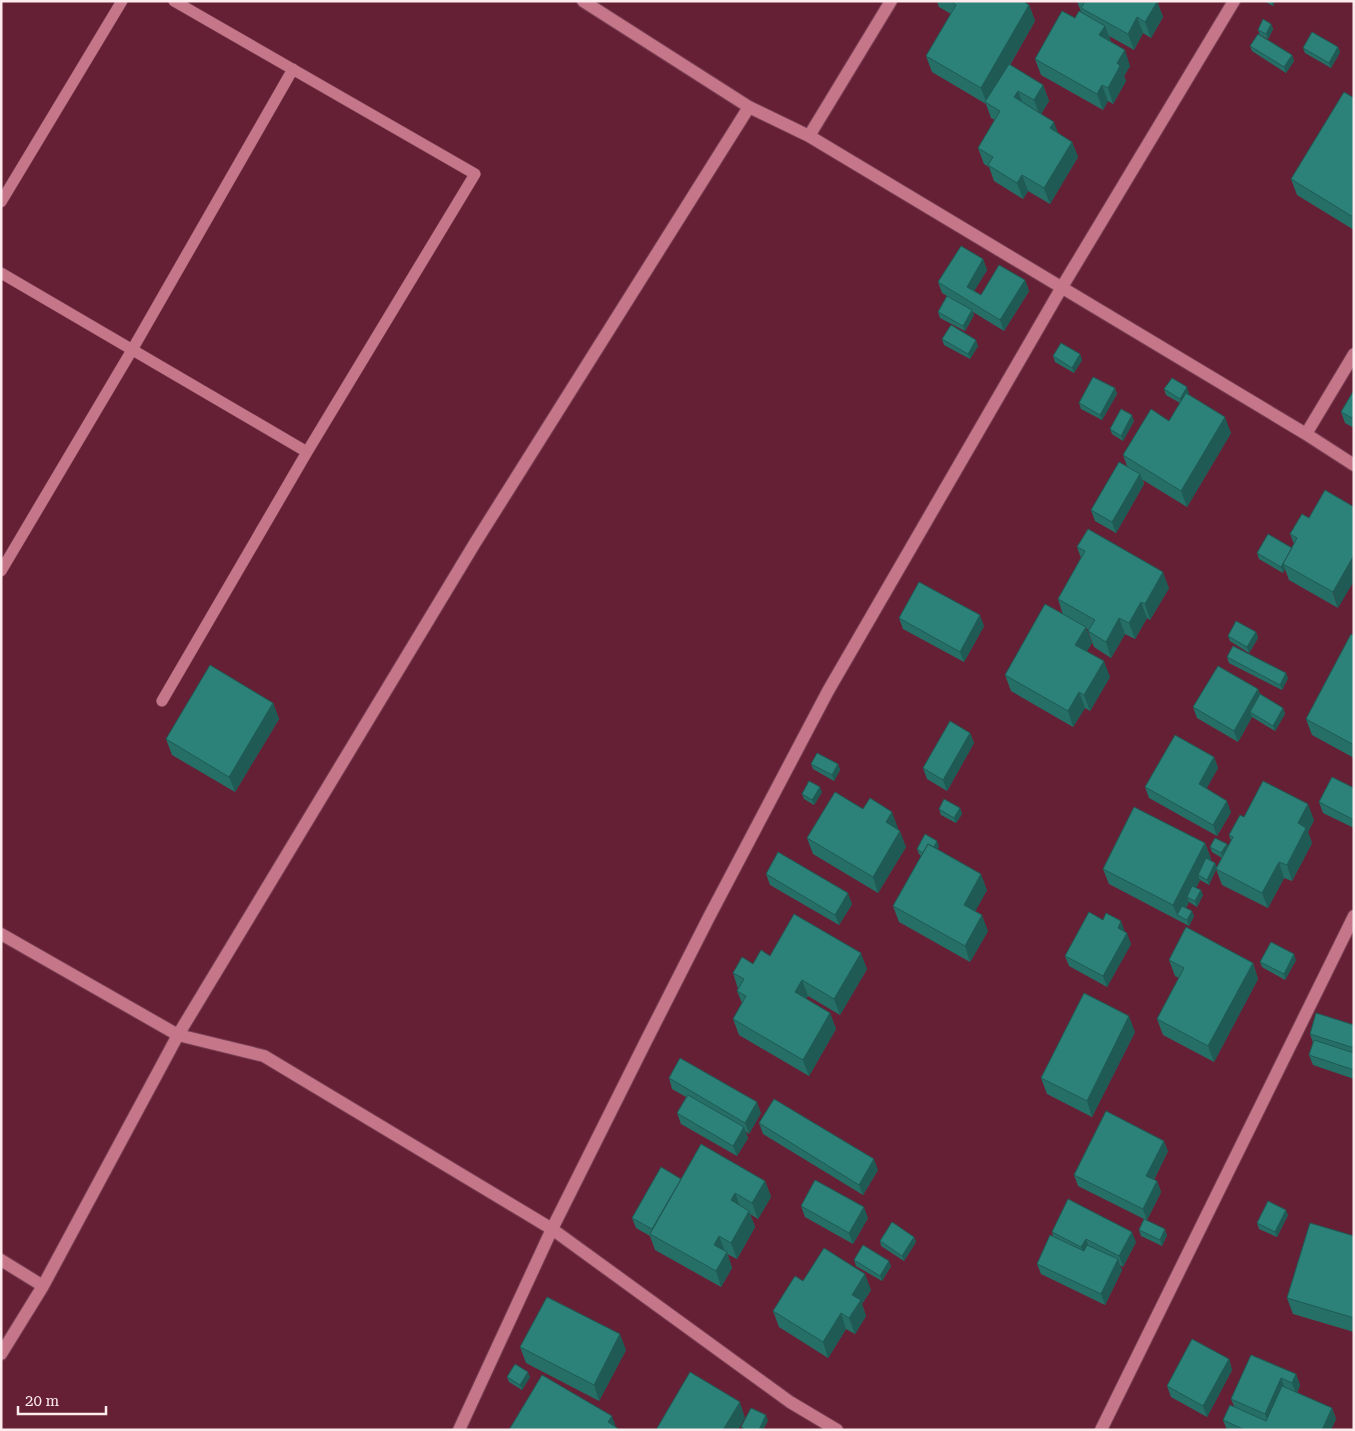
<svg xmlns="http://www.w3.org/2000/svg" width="1355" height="1431" font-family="'Roboto Serif',serif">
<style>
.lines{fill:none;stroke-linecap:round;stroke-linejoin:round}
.service-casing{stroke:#773e53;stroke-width:12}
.minor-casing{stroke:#773e53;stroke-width:14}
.service{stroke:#c67689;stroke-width:11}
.minor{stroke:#c67689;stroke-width:12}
.wall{fill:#266f67}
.shaded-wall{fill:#1f5a54}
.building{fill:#2c8178;stroke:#1f5a54}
</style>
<rect width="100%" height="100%" fill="#662035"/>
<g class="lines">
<g class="service-casing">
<path id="service" d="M1,202l121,-201
M1,273l306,179
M1,571l131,-221 161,-281
M162,701l145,-249 168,-278 -301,-173"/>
</g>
<g class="minor-casing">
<path id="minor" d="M583,1l166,106
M809,136l82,-135
M1306,434l48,-80
M1,934l177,101 86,21 288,173 238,173 47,28
M1,1260l42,26
M1,1354l42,-68 135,-251 297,-492 274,-436 60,29 497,298 48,31
M459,1430l93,-201 93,-186 64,-126 119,-226 234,-404 172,-286
M1101,1430l253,-514"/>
</g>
<use href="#service" class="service"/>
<use href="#minor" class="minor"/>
</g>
<path class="wall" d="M937,1h89l-1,1 4,3 6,16 -25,44 33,20 6,16 -8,13 17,19 14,9 6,15 -28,47 -22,-13 -5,8 -29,-18 -5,-14 -5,-3 -6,-16 17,-28 -4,-2 -5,-14 -54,-32 -6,-16 25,-42 -12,-7z
M1077,1h82l-1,3 5,13 -12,21 -8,-5 -9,17 -25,-14 2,6 19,24 -6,10 2,5 -13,23 -5,-3 -5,9 -62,-35 -6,-16 40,-41 8,-4 -2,-2z
M1264,1h11l-2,5z
M1271,24l2,5 -5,10 -8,-4 -2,-5z
M1250,46l42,9 2,6 -8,12 -34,-22z
M1338,47l2,5 -9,16 -26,-15 -2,-5z
M1354,98v132l-57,-35 -6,-16z
M983,259l4,11 -13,21 7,4 44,-15 4,11 -25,40 -31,-19 1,3 -9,16 -25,-13 -2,-6 9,-16 -5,-3 -4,-11z
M942,339l36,7 -8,13 -26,-14z
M1080,354l2,6 -8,13 -19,-11 -2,-6z
M1115,388l2,6 -15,26 -21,-11 -2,-6z
M1164,389l25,4 -1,1 43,39 -44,74 -44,-27 1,4 -28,49 -21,-12 -4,-11 36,-44 -4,-11 46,-34 11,-18 -14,-8z
M1354,390v38l-9,-5 -4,-11z
M1134,421l-11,20 -11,-7 -2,-5z
M1309,518l29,90 -49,-28 -4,-11 -2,4 -24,-14 -2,-6 35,-5 2,-4 -4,-10z
M1077,547l92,41 -19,32 -3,-2 -12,21 -10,-5 -14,24 -17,-11 -6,-16 1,-1 -3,-2 6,15 -5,8 23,26 -20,34 -5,-3 -12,19 -62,-36 -6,-16 58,-60 -5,-16 23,-41z
M899,618l85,8 -20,36 -61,-33z
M1256,632l2,6 -9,15 -19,-12 -2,-5z
M1354,636v122l-42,-23 -6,-16z
M1227,657l61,21 -6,12 -53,-27z
M1258,689l2,5 23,14 2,6 -10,17 -23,-14 -14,25 -41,-24 -4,-11z
M273,703l6,16 -44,73 -63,-37 -6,-16z
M970,733l4,10 -27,48 -20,-12 -4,-11z
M1214,757l4,11 -12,21 25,23 -14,24 -68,-38 -4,-11z
M811,764h27l2,6 -6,11 -21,-12z
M1354,788v40l-31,-15 -4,-11z
M822,792l-8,13 -10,-6 -2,-5z
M960,808l2,6 -6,9 -15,-8 -2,-6z
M863,809l35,19 -1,1 9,18 -28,46 -65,-39 -6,-16z
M1244,817l70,3 -6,12 4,11 -20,38 -8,-3 -16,30 -46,-23 -6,-16 -7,16 -9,-5 -4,8 7,7 -6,12 -8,-5 -3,6 8,8 -5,10 -80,-42 -6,-15 102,-26 6,16 -1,1 5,3 2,5 5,-10 -10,-6 -2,-5 17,-3 1,3 3,-6 -2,-6z
M939,846l-2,3 50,41 -12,21 13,20 -18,31 -71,-40 -6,-16 28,-50 -2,-2 -2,-5z
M766,874l86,30 -13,21 -69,-40z
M1125,932l6,12 -24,43 -38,-21 -4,-10z
M770,956l97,13 -27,46 -32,-19 -2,3 24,14 6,16 -27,47 -70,-41 -6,-16 9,-16 -5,-12 1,-2 -5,-16z
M1169,960l84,3 5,16 -44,83 -51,-27 -6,-16 22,-41 -4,-2z
M1296,960l-11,20 -23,-13 -2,-5z
M1354,1025v54l-41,-14 -4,-10 4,-12 -3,-9z
M1135,1032l-43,85 -45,-23 -6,-16z
M669,1078l92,35 -12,21 -4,-3 3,7 -11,18 -56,-32 -4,-11 9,-16 -14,-8z
M759,1123l119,47 -15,25 -100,-61z
M1168,1151l-14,29 3,1 4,11 -14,28 20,15 -5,11 -21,-10 -2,-6 5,-11 -66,-33 -4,-11z
M681,1179l84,2 6,16 -13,22 -8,-5 5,13 -18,32 -10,-5 5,14 -11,19 -66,-37 -5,-14 -14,-8 -4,-10z
M801,1206l67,12 -15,26 -48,-27z
M1288,1215l-11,22 -18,-8 -2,-6z
M1052,1232l84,10 -13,25 -3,-2 2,5 -17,35 -64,-31 -4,-10 16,-28z
M1354,1236v96l-61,-18 -6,-16z
M914,1237l2,5 -12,19 -23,-15 -1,-5z
M854,1260l37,6 -9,15 -26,-15z
M803,1281l68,9 -9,14 4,12 -11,18 -9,-5 -18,29 -49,-31 -6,-16z
M520,1347l106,3 -27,51 -73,-38z
M1251,1355l45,19 4,11 -3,8 35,15 4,11 -5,11h-104l-4,-10 11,-14 -3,-7z
M1229,1359l3,11 -25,47 -36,-20 -4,-11z
M507,1377h23l-8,13 -13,-8z"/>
<path class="shaded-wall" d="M1149,1h10l-1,3 5,13 -12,21 -6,-16z
M1271,1h4l-2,5z
M1029,5l6,16 -48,83 -6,-16z
M1137,17l6,16 -9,17 -6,-16z
M1271,24l2,5 -5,10 -2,-5z
M1105,26l6,16 -12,-7z
M1338,47l2,5 -9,16 -2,-5z
M1125,50l5,16 -6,10 2,5 -13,23 -5,-16 9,-25z
M1292,55l2,6 -8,12 -2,-6z
M1043,85l6,16 -9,15 -6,-16z
M1102,85l6,16 -5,9 -6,-16z
M1018,91l6,16 -10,-10z
M1054,122l6,16 -10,-10z
M1072,142l6,15 -28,47 -6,-16z
M1022,175l6,16 -5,8 -6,-16z
M983,259l4,11 -17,28 -3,-11z
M1025,280l4,11 -25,40 -4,-11z
M972,310l2,5 -9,16 -2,-5z
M976,340l2,6 -8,13 -2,-5z
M1080,354l2,6 -8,13 -2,-5z
M1187,387l2,6 -7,12 -2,-6z
M1115,388l2,6 -15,26 -2,-5z
M1132,415l2,6 -11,20 -2,-5z
M1225,417l6,16 -44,74 -6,-16z
M1140,474l4,10 -28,49 -4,-11z
M1354,555v26l-16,27 -5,-16z
M1283,564l2,5 -2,4 -2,-6z
M1163,572l6,16 -19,32 -5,-16z
M1141,602l6,16 -12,21 -6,-16z
M980,615l4,11 -20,36 -4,-10z
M1119,618l6,16 -14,24 -5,-16z
M1086,627l6,16 -11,18 -6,-16z
M1256,632l2,6 -9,15 -2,-6z
M1104,661l6,16 -20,34 -6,-16z
M1286,673l2,5 -6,12 -2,-5z
M1258,689l4,11 -12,12 2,5 -14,25 -4,-11z
M1079,692l6,16 -12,19 -5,-16z
M273,703l6,16 -44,73 -6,-15z
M1283,708l2,6 -10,17 -2,-5z
M970,733l4,10 -27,48 -4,-11z
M1214,757l4,11 -15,27 -4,-11z
M838,764l2,6 -6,11 -2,-6z
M820,787l2,5 -8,13 -2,-5z
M1227,801l4,11 -14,24 -4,-11z
M1308,804l6,16 -6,12 4,11 -20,38 -5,-16 11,-42z
M960,808l2,6 -6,9 -2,-5z
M892,812l6,16 -6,10 -6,-16z
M900,831l6,16 -28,46 -5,-16z
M937,841l2,5 -8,15 -2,-5z
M1205,843l6,16 -9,18 -4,-2 2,5 -10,19 -3,-2 2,5 -8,15 -4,-2 -4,-10z
M1227,844l2,5 -6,10 -2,-6z
M1279,862l5,16 -16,30 -6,-15z
M1215,863l2,5 -8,17 -2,-5z
M981,874l6,16 -17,31 -6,-16z
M1201,890l2,5 -6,12 -2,-6z
M848,893l4,11 -13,21 -4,-10z
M1192,911l2,5 -5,10 -2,-6z
M982,915l6,16 -18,31 -5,-16z
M1121,921l4,11 -7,-4z
M1127,933l4,11 -24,43 -4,-11z
M861,953l6,16 -27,46 -6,-16z
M1294,954l2,6 -11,20 -1,-6z
M1253,963l5,16 -44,83 -6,-16z
M802,980l6,16 -7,12 -6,-16z
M830,1013l6,16 -27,47 -6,-16z
M1129,1016l6,16 -43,85 -5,-16z
M757,1102l4,11 -12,21 -4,-11z
M744,1127l4,11 -11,18 -4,-10z
M1164,1141l4,10 -18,36 -4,-11z
M874,1159l4,11 -15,25 -4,-10z
M765,1181l6,16 -13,22 -6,-16z
M1157,1181l4,11 -14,28 -4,-11z
M735,1193l6,16 -10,-9z
M864,1207l4,11 -15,26 -4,-11z
M1286,1210l2,5 -11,22 -2,-5z
M749,1211l6,16 -18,32 -6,-16z
M1165,1229l2,6 -5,11 -2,-6z
M1132,1232l4,10 -13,25 -4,-11z
M719,1236l6,16 -11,-7z
M914,1237l2,5 -12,19 -2,-5z
M1086,1239l4,11 -5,8 -4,-11z
M727,1252l5,16 -11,19 -5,-16z
M1118,1259l4,11 -17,35 -4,-11z
M889,1261l2,5 -9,15 -2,-5z
M865,1274l6,16 -9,14 4,12 -11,18 -6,-16 3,-23z
M841,1313l5,16 -18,29 -5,-16z
M620,1334l6,16 -27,51 -5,-16z
M1229,1359l3,11 -25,47 -4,-11z
M528,1372l2,5 -8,13 -2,-5z
M1296,1374l4,11 -4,9 -4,-11z
M1281,1378l4,11 -16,36 -4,-11z
M740,1402l5,16 -7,12h-15z
M1332,1408l4,11 -5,11h-9z
M766,1415l2,6 -5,9h-4z
M612,1416l5,14 -9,-8z"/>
<path class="building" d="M951,1h72l6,4 -48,83 -55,-32 30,-51z
M1085,1h72v1l-12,20 -8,-5 -9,17 -47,-26z
M1062,11l13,7 4,-7 26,15 -6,9 26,15 -8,13 3,3 -12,22 -6,-3 -5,9 -62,-35z
M1263,19l8,5 -5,10 -8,-4z
M1312,32l26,15 -9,16 -26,-15z
M1258,34l34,21 -8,12 -34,-21z
M1009,64l34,21 -9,15 -16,-9 -4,6 40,25 -4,6 22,14 -28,46 -22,-13 -5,8 -29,-18 5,-8 -15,-9 22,-37 -15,-9z
M1344,92l10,6 -1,119 -62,-38z
M961,246l22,13 -16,28 14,8 18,-30 26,15 -25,40 -62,-38z
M947,296l25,14 -9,16 -25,-14z
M951,325l25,15 -8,14 -26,-15z
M1061,343l19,11 -8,14 -19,-12z
M1093,377l22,11 -15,27 -21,-12z
M1172,378l15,9 -7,12 -16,-10z
M1354,390v29l-13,-7z
M1186,393l39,24 -44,74 -58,-36 28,-46 18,12z
M1121,409l11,6 -11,21 -11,-7z
M1119,462l21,12 -28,48 -21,-12z
M1325,490l29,17v48l-21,37 -50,-28 14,-26 -7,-4 12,-20 7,4z
M1088,529l75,43 -18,32 -4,-2 -12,21 -10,-5 -13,24 -18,-11 7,-11 -37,-21 27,-48 -8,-4z
M1268,534l24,14 -11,19 -24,-14z
M919,582l61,33 -20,37 -61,-34z
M1045,604l41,23 -11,18 29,16 -20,34 -5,-3 -11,19 -63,-36z
M1236,621l20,11 -9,15 -19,-11z
M1351,634l3,2v109l-48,-26z
M1233,646l53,27 -6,12 -53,-28z
M210,665l63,38 -44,74 -63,-38z
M1218,666l40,23 -24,42 -41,-24z
M1260,694l23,14 -10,18 -23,-14z
M950,721l20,12 -27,47 -20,-12z
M1175,735l39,22 -15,27 28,17 -14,24 -68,-38z
M817,753l21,11 -6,11 -21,-11z
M1332,777l22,11v32l-35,-18z
M809,781l11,6 -8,13 -10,-6z
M1263,781l45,23 -10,19 8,5 -19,37 -8,-3 -17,31 -46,-24 17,-32 -4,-2 11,-20 4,2z
M835,792l28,17 7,-11 22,14 -6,10 14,9 -27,46 -66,-39z
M944,799l16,9 -6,10 -15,-9z
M1134,807l71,36 -32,62 -70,-36z
M925,834l12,7 -3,6 -6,-3 -5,9 -6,-4z
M1215,838l12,6 -6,9 -11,-6z
M928,844l53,30 -17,31 18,10 -17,31 -72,-40z
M778,852l70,41 -13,22 -69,-41z
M1206,858l9,5 -8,17 -9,-5z
M1192,886l9,4 -6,11 -8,-4z
M1182,906l10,5 -5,9 -10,-5z
M1089,912l14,8 3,-7 15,8 -3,7 9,5 -24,43 -38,-20z
M794,914l67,39 -27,46 -32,-19 -7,12 35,21 -27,47 -70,-41 13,-23 -9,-5 7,-12 -11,-6 9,-16 11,7 8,-14 9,6z
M1186,927l67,36 -45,83 -51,-27 27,-51 -15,-8z
M1271,942l23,12 -10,20 -24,-12z
M1084,993l45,23 -42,85 -46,-23z
M1316,1013l38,12v23l-44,-14z
M1314,1040l40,13v17l-45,-15z
M680,1058l77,44 -12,21 -76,-45z
M688,1095l56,32 -11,19 -56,-33z
M774,1099l100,60 -15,26 -100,-62z
M1106,1111l58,30 -18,35 11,5 -14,28 -69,-34z
M701,1144l64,37 -13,22 -17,-10 -4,7 18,11 -18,32 -12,-7 -5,9 13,7 -11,19 -66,-37z
M661,1167l20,12 -29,50 -20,-11z
M815,1180l49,27 -15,26 -48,-27z
M1068,1199l64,33 -13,24 -33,-17 -5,8 -29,-15z
M1268,1201l18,9 -11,22 -18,-9z
M1144,1219l21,10 -5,11 -21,-10z
M892,1222l22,15 -12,19 -22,-15z
M1310,1223l44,13v82l-67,-20z
M1050,1235l34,16 3,-6 31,14 -17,35 -64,-30z
M863,1245l26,16 -9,15 -26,-16z
M824,1248l41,26 -13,21 9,5 -12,18 -8,-5 -18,29 -50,-31 22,-35 8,5z
M547,1297l73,37 -26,51 -74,-38z
M1192,1339l37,20 -26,47 -36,-20z
M1251,1355l45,19 -4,9 -11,-5 -16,36 -34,-15z
M515,1364l13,8 -8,13 -13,-8z
M690,1372l50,30 -17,28h-67z
M542,1375l70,41 -4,6 12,8h-111z
M1282,1386l50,22 -10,22h-77l-22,-10 7,-15 36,16z
M751,1408l15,7 -7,15h-13l-5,-3z"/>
<rect width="1355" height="1431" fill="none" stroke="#fdebee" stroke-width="5"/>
<path d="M18 1406v8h88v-8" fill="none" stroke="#fdebee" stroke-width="2.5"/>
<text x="25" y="1406" font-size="15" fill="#fdebee" stroke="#662035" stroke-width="4" paint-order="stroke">20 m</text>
</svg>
